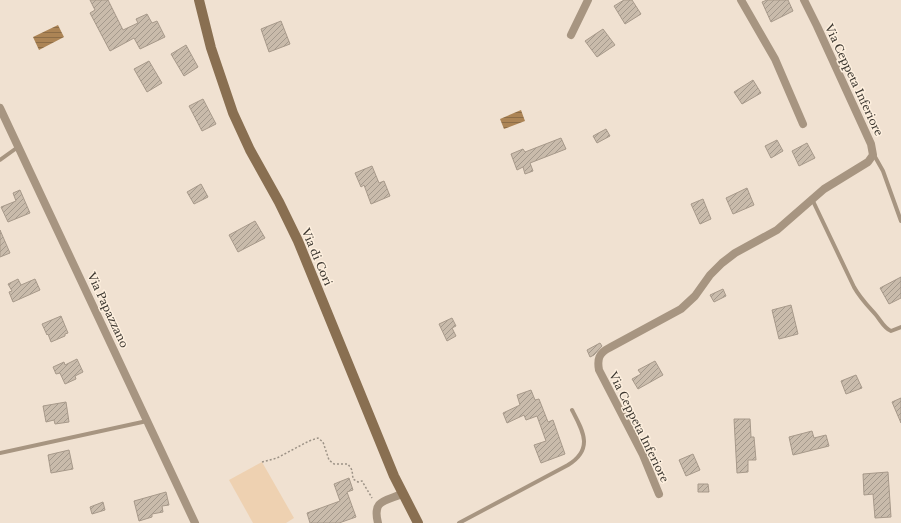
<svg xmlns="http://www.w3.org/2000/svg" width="901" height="523" font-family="'Libre Baskerville',serif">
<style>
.pitch{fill:#eed1b1}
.water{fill:url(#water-rules)}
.building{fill:url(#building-hatch);stroke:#a7998a}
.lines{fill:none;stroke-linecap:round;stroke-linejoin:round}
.path{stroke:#9c9286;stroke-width:1.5;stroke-dasharray:2 2;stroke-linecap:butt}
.service{stroke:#a79581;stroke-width:4}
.minor{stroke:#a79581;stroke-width:8}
.secondary{stroke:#896f51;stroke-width:10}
.labels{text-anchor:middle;stroke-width:3;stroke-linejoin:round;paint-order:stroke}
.street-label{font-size:11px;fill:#3b362f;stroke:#fdefde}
</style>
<defs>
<pattern id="water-rules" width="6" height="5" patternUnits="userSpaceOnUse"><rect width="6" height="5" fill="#ac8455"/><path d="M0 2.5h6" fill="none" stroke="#8d6d47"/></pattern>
<pattern id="building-hatch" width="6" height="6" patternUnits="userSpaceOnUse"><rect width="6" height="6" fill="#c9bbab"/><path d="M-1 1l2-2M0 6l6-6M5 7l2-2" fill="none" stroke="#a4998c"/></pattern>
</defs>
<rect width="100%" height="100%" fill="#f0e1d1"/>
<path class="pitch" d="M262,462l32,56 -8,5h-33l-24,-43z"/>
<path class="water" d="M58,25l6,12 -25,13 -6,-13z
M521,110l4,11 -21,8 -4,-10z"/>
<path class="building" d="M90,0h18l15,30 15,-7 -2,-4 11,-5 5,9 5,-2 8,16 -25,12 -6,-11 -24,13 -20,-38 5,-3z
M624,0h8l9,14 -16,10 -11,-18z
M767,0h21l5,11 -22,11 -9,-20z
M281,21l9,23 -21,8 -8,-23z
M603,29l12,16 -18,12 -12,-16z
M186,45l12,22 -14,9 -13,-22z
M149,61l13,22 -15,9 -13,-23z
M753,80l8,13 -19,11 -8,-12z
M203,99l13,25 -14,7 -13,-25z
M606,129l4,7 -13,7 -4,-7z
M561,138l5,11 -36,14 3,8 -8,3 -2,-7 -6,3 -6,-16 12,-5 2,3z
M777,140l6,11 -12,7 -6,-12z
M807,143l8,15 -16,8 -7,-15z
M372,166l7,17 5,-2 6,15 -19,8 -7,-19 -3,2 -6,-14z
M201,184l7,13 -14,7 -7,-12z
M747,188l7,17 -21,9 -7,-16z
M20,190l10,23 -22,9 -7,-15 15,-6 -3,-8z
M703,199l8,20 -11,5 -9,-20z
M255,221l10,17 -27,14 -9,-17z
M0,230l10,23 -10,4z
M901,277v21l-12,6 -9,-16z
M18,279l3,6 14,-6 5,11 -27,12 -4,-10 3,-1 -4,-7z
M723,289l3,7 -12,6 -4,-7z
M791,305l7,29 -19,5 -7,-29z
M61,316l7,17 -3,1v2l-14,6 -3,-8 -1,1 -5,-11z
M452,318l4,8 -4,2 4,8 -9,5 -8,-17z
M600,343l2,3 -8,9 -4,2 -3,-7z
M77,359l6,13 -8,4 1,3 -11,5 -5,-11 -4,1 -3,-7 11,-5 1,3z
M655,361l8,14 -25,14 -6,-10 9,-5 -3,-4z
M856,375l6,13 -16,6 -5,-13z
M531,390l4,10 4,-1 9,23 5,-2 12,34 -24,9 -7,-18 12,-4 -9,-25 -11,4 -2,-5 -17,8 -4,-10 17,-8 -3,-10z
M901,398v25l-9,-21z
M66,402l3,20 -14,2 -1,-4 -8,2 -3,-16z
M734,419h16l1,18h3l2,23h-8v12l-11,1z
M812,431l2,7 12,-3 3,11 -36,9 -4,-18z
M69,450l4,19 -22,4 -3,-18z
M693,454l7,16 -14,6 -7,-16z
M888,472l3,45 -16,1 -2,-24 -9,1 -1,-21z
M349,478l4,12 -6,2 9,25 -17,6h-29l-3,-10 33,-12 -6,-17z
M698,484h10l1,8h-11z
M166,492l3,13 -7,1 1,6 -11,2v3l-13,4 -5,-20z
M103,502l2,8 -13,4 -2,-7z"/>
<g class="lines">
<path class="path" d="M262,462l15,-4 32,-17 9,-3 5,4 6,18 5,4h14l4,6 1,9 5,3 4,-1 10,17"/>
<path class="service" d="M874,155l9,16 18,50
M0,160l18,-13
M812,199l42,88c6,11 14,19 22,28 5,6 8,13 15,16l10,-4
M0,453l147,-32
M459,523l109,-58c26,-16 15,-34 4,-55"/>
<path class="minor" d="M741,0l34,59 28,65
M571,35l17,-35
M0,108l195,415
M659,494l-16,-39 -44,-85c-2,-11 0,-17 10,-22l72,-39 14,-13 15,-21 12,-12 13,-10 42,-23 47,-41 44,-27 5,-7 -2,-11 -54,-118 -13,-26
M378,523c-6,-23 7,-22 24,-29"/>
<path class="secondary" d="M199,0l12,48 22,65 17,37 29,52 19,39 96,235 24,47"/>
</g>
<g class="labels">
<g class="street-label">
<text transform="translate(854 80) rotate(65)" y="4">Via Ceppeta Inferiore</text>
<text transform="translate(317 257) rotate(67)" y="4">Via di Cori</text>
<text transform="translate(108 310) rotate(65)" y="4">Via Papazzano</text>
<text transform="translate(639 427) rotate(64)" y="4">Via Ceppeta Inferiore</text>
</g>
</g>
</svg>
